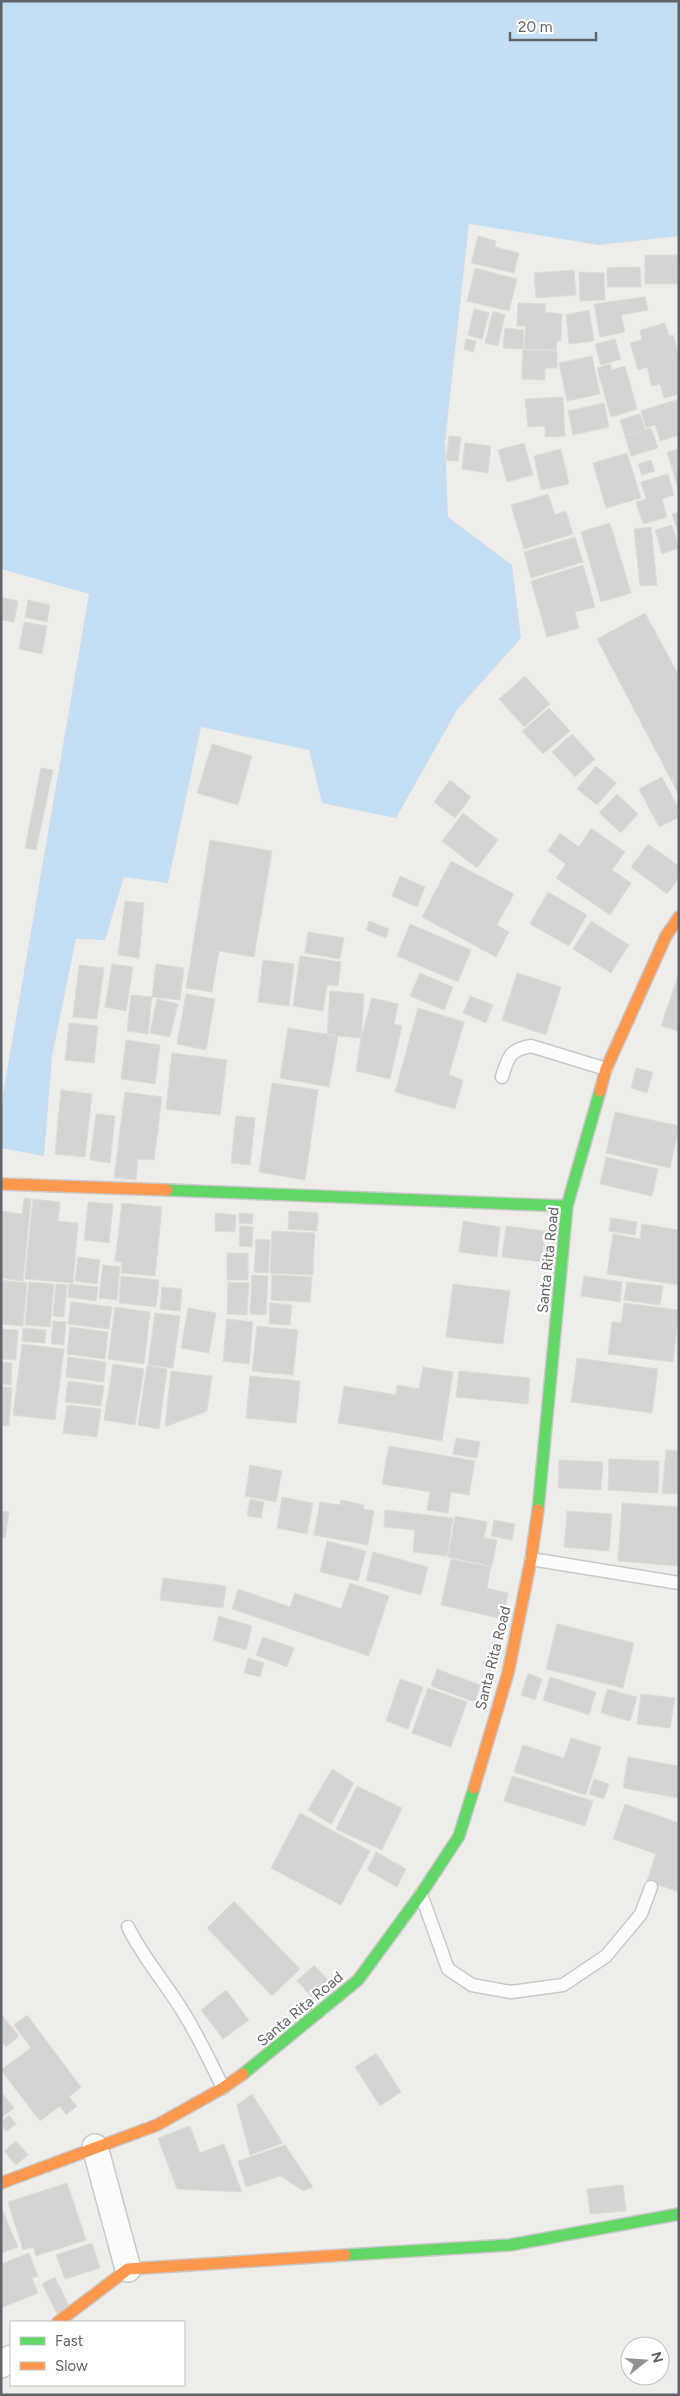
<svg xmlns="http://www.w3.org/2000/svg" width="680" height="2396" font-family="Figtree,sans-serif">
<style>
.water{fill:#c6def2}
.building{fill:#d5d4d3;stroke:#dedcda}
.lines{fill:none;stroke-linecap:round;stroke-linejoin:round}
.lane-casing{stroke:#cac9c9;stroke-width:15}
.street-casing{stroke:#cac9c9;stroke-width:28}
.fast-casing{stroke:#c9c9c9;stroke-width:14}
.slow-casing{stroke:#c9c9c9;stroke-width:14}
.lane{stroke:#fdfcfc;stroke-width:12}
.street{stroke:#fdfcfc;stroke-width:25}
.fast{stroke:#63d668;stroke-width:11}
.slow{stroke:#ff974d;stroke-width:11}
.labels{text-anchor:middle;stroke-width:4.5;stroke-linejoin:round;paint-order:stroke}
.street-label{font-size:15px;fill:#606367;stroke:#fff}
</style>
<rect width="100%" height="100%" fill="#efedea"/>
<path class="water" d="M1,1h678v235l-80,9 -130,-21 -24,218 3,75 64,48 9,73 -64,72 -61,108 -74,-15 -13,-53 -108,-23 -33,156 -44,-6 -19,63 -29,-1 -24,117 -8,100 -43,-8v-42l88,-512 -88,-25z"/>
<path class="building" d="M478,236l18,5 -1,6 24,6 -5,20 -43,-10z
M645,255h33l1,29h-34z
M640,267l1,20h-34v-19z
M475,268l42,11 -8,32 -42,-10z
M574,270l2,25 -40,3 -2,-25z
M579,272l25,1 1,27 -25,1z
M645,297l3,13 -27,5 4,17 -25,5 -6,-33z
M518,303l28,1 -1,8 17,2 -1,27h-4l-1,9 -32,-1 2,-23h-9z
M474,309l15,4 -7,26 -14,-4z
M589,310l5,31 -25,3 -3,-29z
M493,311l12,4 -7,31 -13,-3z
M665,323l4,13 4,-1 6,22v37l-15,4 -4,-14 -8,2 -5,-19 -9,3 -8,-27 12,-3 -2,-10z
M505,328l19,2 -1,19 -20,-1z
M466,339l10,2 -3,11 -9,-3z
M615,339l6,20 -20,6 -6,-21z
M523,350l34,1v17h-12v12l-23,-1z
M592,356l8,38 -33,7 -8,-38z
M610,364l2,6 13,-4 12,43 -26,8 -14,-49z
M563,397l2,39 -20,1v-11l-17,1 -3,-28z
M679,399v36l-19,6 -5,-16 -9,3 -5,-17z
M604,403l5,24 -36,8 -5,-24z
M640,414l5,16 -20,6 -5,-16z
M651,428l7,20 -27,8 -6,-20z
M449,436l12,1 -3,24 -12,-1z
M465,443l26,3 -3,27 -26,-4z
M524,443l9,32 -26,7 -9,-32z
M561,449l8,35 -28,6 -7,-34z
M679,449v43l-12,-40z
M627,453l14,45 -35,10 -13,-45z
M651,460l4,11 -13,4 -4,-11z
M668,474l6,21 -12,4 5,18 -24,7 -7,-22 10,-3 -5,-17z
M548,494l7,21 11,-4 7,23 -49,15 -13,-44z
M679,512v24l-7,-22z
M610,523l21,70 -30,9 -20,-70z
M672,525l7,23 -17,6 -7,-24z
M651,527l6,58 -17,1 -6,-57z
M575,537l8,25 -52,16 -7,-26z
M583,565l12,42 -20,5 4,16 -32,9 -16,-56z
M1,597l17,4 -4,21 -13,-2z
M28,600l22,5 -3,17 -22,-5z
M645,613l34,63v119l-82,-156z
M24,622l23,4 -5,28 -23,-5z
M525,676l25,28 -26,23 -25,-28z
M549,708l21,23 -27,23 -21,-23z
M572,734l23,25 -20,18 -23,-25z
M212,744l40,12 -14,49 -41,-12z
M596,766l20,17 -19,22 -20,-16z
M41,768l12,2 -17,80 -11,-2z
M662,777l17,32v8l-20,10 -20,-38z
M450,780l21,17 -16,21 -21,-16z
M617,794l21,20 -17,19 -22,-20z
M463,813l35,27 -21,28 -35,-27z
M591,828l34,24 -13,18 19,13 -21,32 -54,-37 10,-14 -18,-13 12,-18 19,14z
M210,840l62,11 -18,106 -35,-6 -7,41 -26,-4z
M648,844l31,22v12l-12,16 -36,-27z
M451,861l63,33 -17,31 12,7 -13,25 -74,-40z
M400,876l25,11 -8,20 -25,-11z
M548,892l39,23 -18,31 -39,-22z
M125,901l19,2 -5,55 -21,-3z
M369,921l20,8 -3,9 -20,-8z
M591,921l38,24 -18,28 -38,-24z
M410,924l61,26 -13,32 -61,-26z
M308,932l36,6 -4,21 -35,-6z
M300,956l41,6 -3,24 -11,-1 -4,26 -30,-5z
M263,960l31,4 -5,42 -31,-4z
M112,964l21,3 -7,44 -21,-4z
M156,964l28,4 -4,32 -28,-3z
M79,965l25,3 -7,51 -24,-2z
M420,973l33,14 -9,23 -34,-14z
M517,973l44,14 -15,48 -44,-15z
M679,973v58l-18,-5z
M330,991l34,3 -3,44 -34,-3z
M186,994l29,5 -9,51 -29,-6z
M131,995l21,2 -4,37 -21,-3z
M470,996l23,9 -7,18 -23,-10z
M372,998l26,6 -4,20 8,2 -12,53 -34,-8 5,-33z
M157,999l21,5 -8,33 -20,-4z
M418,1008l46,14 -15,53 14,5 -8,29 -60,-17z
M69,1023l29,3 -4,37 -29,-3z
M288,1028l50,8 -9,51 -49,-9z
M126,1040l34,5 -5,39 -34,-5z
M172,1053l55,7 -7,55 -54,-6z
M636,1068l17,4 -6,21 -16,-5z
M272,1083l46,7 -13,90 -46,-8z
M61,1090l31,4 -7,63 -30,-3z
M125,1092l37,5 -8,63 -16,-1 -2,21 -22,-2z
M615,1112l64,14 -9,42 -64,-15z
M96,1114l19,2 -5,47 -20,-3z
M236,1116l19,2 -5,47 -19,-2z
M606,1157l52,12 -6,27 -52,-12z
M24,1198l7,1 -8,82 -22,-3v-67l21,3z
M33,1199l27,3 -2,19 20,2 -5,60 -48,-4z
M88,1202l25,2 -4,39 -25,-3z
M122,1203l40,4 -7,69 -34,-3 1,-11 -7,-1z
M289,1211l29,2 -1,18 -29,-2z
M215,1213l21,2 -1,17 -20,-1z
M239,1213l14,1 -1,10 -13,-1z
M611,1218l26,4 -2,13 -26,-4z
M463,1221l37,6 -3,30 -38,-5z
M642,1224l37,6v55l-72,-11 6,-40 27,5z
M240,1226l13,1 -1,20 -13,-1z
M506,1226l39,5 -4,31 -39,-5z
M272,1231l43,2 -2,42 -43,-2z
M256,1239l14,1 -2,33 -14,-1z
M227,1253h21v27h-21z
M78,1257l22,3 -3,24 -22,-3z
M103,1265l17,2 -3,33 -18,-2z
M252,1275l16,1 -2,39 -16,-1z
M272,1275l40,2 -2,25 -39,-2z
M121,1276l38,4 -3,27 -37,-4z
M584,1276l38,6 -2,20 -39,-6z
M1,1280l26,3 -4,43 -22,-2z
M29,1282l25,2 -4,43 -25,-2z
M228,1282l21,1 -2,32 -20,-1z
M627,1282l36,4 -3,19 -36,-5z
M56,1284l11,1 -3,32 -11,-1z
M69,1284l29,3 -2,14 -28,-4z
M453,1284l57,7 -7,53 -57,-7z
M162,1287l20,2 -2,22 -20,-2z
M71,1302l41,5 -3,22 -41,-5z
M270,1303l22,2 -2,20 -21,-1z
M624,1303l55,7 -6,52 -65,-8 4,-32 9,1z
M115,1307l35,5 -6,52 -36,-5z
M188,1308l28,5 -7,40 -28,-5z
M155,1313l25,3 -7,52 -25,-3z
M227,1319l26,3 -4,42 -26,-3z
M53,1321l13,1 -2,23 -13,-1z
M257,1326l41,4 -5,45 -41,-4z
M70,1327l38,5 -3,27 -38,-5z
M23,1328l23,2 -1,13 -23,-2z
M1,1329l17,1 -2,30 -15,-1z
M22,1344l42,5 -9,71 -42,-5z
M68,1357l38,5 -2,20 -38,-5z
M577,1358l81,11 -6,44 -81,-11z
M1,1362l11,1 -1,22 -10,-1z
M113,1364l31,5 -9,56 -31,-5z
M147,1366l20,3 -8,60 -21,-4z
M423,1367l30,5 -11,69 -104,-18 6,-37 52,9 1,-10 22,4z
M171,1371l41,5 -5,35 -42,16z
M459,1371l71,7 -2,26 -72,-7z
M250,1376l50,5 -4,42 -50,-5z
M68,1381l36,5 -3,20 -36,-4z
M1,1387h11l-3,39 -8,-1z
M67,1405l34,4 -4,28 -34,-4z
M456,1438l24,4 -3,16 -24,-4z
M389,1446l86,15 -6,34 -18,-3 -3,21 -21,-3 3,-18 -48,-8z
M666,1450l13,1v43l-17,-1z
M609,1459l50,2 -1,32 -50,-3z
M559,1460l44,2 -2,28 -43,-2z
M250,1465l32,6 -6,31 -31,-6z
M282,1497l31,6 -6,31 -30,-6z
M250,1499l14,3 -3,16 -14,-2z
M341,1500l23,5 -1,4 11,2 -6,34 -54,-10 6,-33 20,3z
M622,1503l57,4v59l-61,-5z
M385,1510l68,8 -6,38 -34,-4 2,-22 -31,-3z
M1,1511l8,1 -4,26 -4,-1z
M567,1511l45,3 -3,37 -45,-4z
M455,1516l32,6 -3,16 13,2 -5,26 -44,-9z
M494,1520l21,4 -3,16 -21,-4z
M327,1541l39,10 -8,30 -38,-9z
M373,1552l55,15 -7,28 -55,-15z
M451,1559l40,8 -4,21 21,5 -5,26 -62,-14z
M163,1578l63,8 -3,22 -63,-8z
M350,1583l39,13 -20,60 -137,-47 6,-20 52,18 5,-14 46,16z
M219,1616l33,10 -6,24 -33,-10z
M557,1624l77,19 -11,45 -77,-19z
M263,1637l31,11 -7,19 -31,-12z
M248,1658l16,5 -4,14 -16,-4z
M437,1669l43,16 -5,17 -44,-16z
M528,1673l14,6 -7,21 -14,-5z
M550,1677l46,15 -7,23 -46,-15z
M400,1679l23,8 -15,42 -22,-8z
M428,1688l39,14 -16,45 -39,-14z
M607,1689l30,8 -7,24 -29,-8z
M641,1694l34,4 -5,30 -33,-4z
M571,1738l30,9 -15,48 -72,-23 9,-27 41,13z
M628,1757l51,9v32l-56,-10z
M332,1769l22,14 -23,41 -23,-14z
M512,1776l81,25 -8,25 -81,-25z
M594,1779l15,5 -5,15 -15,-5z
M357,1786l45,22 -20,42 -46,-21z
M625,1804l54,19v69l-32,-11 9,-27 -43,-15z
M300,1813l70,38 -29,54 -70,-37z
M376,1852l30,17 -9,18 -30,-17z
M234,1901l66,68 -28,27 -65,-68z
M314,1965l16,17 -17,16 -16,-17z
M226,1990l23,30 -26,19 -22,-29z
M1,2014l18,22 -13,11 -5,-7z
M27,2015l54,72 -12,10 8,9 -11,9 -6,-9 -20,15 -39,-51 30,-22 -17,-23z
M376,2053l25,39 -21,14 -25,-39z
M1,2092l13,16 -13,10z
M252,2094l31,49 -33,12 -13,-50z
M9,2115l7,9 -10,8 -5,-10z
M190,2126l10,27 24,-9 18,48 -65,-3 -19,-51z
M16,2141l12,14 -12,10 -12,-14z
M285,2145l28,42 -10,4 -22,-15 -35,11 -8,-26z
M67,2183l19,57 -50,16 -3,-9 -10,3 -15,-48z
M623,2185l3,26 -36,3 -3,-25z
M1,2207l17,40 -17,6z
M92,2243l8,25 -35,11 -9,-24z
M29,2253l9,23 -6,2 6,15 -37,15v-44z
M55,2277l15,31 -13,6 -15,-30z"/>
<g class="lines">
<g class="lane-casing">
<path id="lane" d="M502,1077c6,-20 7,-27 29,-31l75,23
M531,1559l148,24
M421,1894l27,75 24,16 39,7 52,-7 43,-29 35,-42 10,-27
M128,1927c16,33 39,57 57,88 14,23 26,48 38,73"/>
</g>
<g class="street-casing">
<path id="street" d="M95,2147l33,122
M1,2365l10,-7"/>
</g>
<g class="fast-casing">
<path id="fast" d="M167,1190l400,16
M538,1510l29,-304 33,-115
M243,2074l115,-94 63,-86 38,-58 15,-48
M345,2255l165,-10 169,-31"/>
</g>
<g class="slow-casing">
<path id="slow" d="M600,1091l6,-22 60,-133 13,-19
M1,1184l166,6
M474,1788l34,-115 23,-114 7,-49
M1,2183l156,-58 66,-37 20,-14
M58,2322l70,-53 217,-14"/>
</g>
<use href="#lane" class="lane"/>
<use href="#street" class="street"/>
<use href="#fast" class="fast"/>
<use href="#slow" class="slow"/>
</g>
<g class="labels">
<g class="street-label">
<text transform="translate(548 1260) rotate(-84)" y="5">Santa Rita Road</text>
<text transform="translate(493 1658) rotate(-76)" y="5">Santa Rita Road</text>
<text transform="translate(300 2009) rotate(-40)" y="5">Santa Rita Road</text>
</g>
</g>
<rect width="680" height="2396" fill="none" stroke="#606367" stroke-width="5"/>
<rect x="10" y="2321" width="175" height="65" fill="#ffffff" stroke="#bfc1c2"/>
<rect x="20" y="2337" width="25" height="8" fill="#63d668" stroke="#bfc1c2"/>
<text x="55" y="2346" font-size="15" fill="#606367">Fast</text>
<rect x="20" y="2362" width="25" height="8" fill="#ff974d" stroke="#bfc1c2"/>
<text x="55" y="2371" font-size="15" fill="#606367">Slow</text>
<g transform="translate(645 2361) rotate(73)"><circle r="24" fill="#ffffff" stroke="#bfc1c2"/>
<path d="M0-4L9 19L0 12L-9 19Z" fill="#929395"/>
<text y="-8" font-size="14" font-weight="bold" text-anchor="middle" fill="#606367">N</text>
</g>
<path d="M510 32v8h86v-8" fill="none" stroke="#606367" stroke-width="2.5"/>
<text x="518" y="32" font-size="15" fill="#606367" stroke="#ffffff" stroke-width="4" paint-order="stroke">20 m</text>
</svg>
